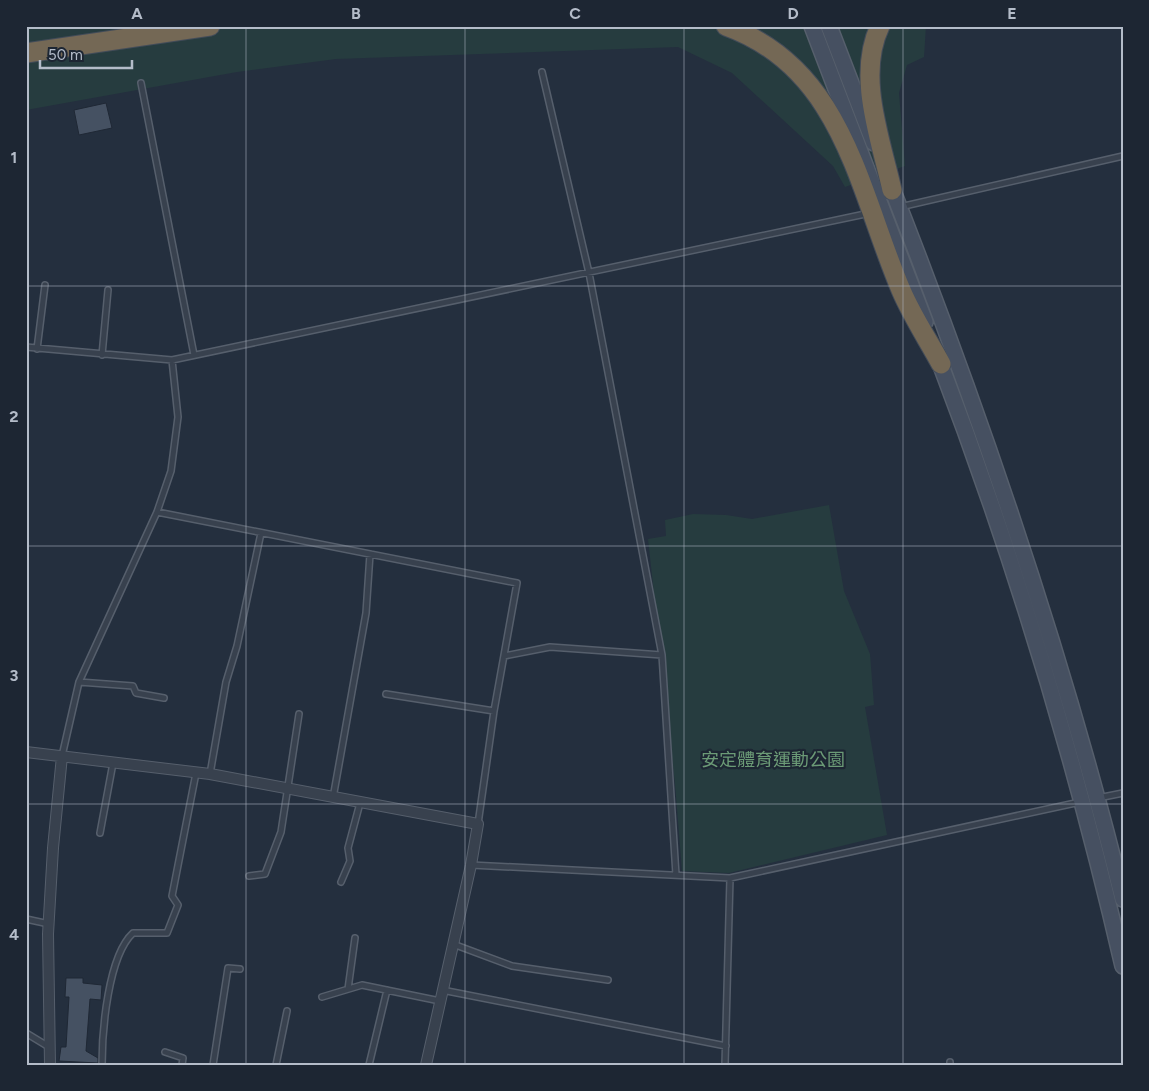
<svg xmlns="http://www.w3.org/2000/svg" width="1149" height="1091" font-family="Figtree,'Noto Sans TC',sans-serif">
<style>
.green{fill:#263c3f}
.building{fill:#455162;stroke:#1f2835}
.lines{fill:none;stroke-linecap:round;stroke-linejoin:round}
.service-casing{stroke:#565f6c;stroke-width:8}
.minor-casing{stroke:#565f6c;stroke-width:12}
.secondary-casing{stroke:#565f6c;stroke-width:18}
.motorway-casing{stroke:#434c59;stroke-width:21}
.service{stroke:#38414e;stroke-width:5}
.minor{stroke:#38414e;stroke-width:10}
.secondary{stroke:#465061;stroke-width:15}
.motorway{stroke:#746855;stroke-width:19}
.grid{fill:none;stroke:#b4bcc9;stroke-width:1;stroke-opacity:0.55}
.labels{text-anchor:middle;stroke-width:4.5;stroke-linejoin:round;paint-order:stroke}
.park-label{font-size:18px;fill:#6b9a76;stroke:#1d2633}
.neatline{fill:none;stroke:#b4bcc9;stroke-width:2}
.grid-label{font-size:16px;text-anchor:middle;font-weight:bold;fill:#b4bcc9}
</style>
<rect width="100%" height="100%" fill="#242f3e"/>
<path class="green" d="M26,26h900l-2,31 -17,8 -8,28 6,73 -60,21 -12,-21 -101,-93 -54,-26 -342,12 -99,13 -211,38z
M829,505l15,86 26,63 4,51 -9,2 22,128 -158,38 -47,-2 -7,-87 -27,-245 18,-3 -1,-16 28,-6 33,1 26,4z"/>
<path class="building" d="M106,103l6,25 -33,7 -5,-25z
M66,978h17v5l19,2 -1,15 -11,-1 -4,52 12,7v5l-39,-2 2,-14h5l3,-50h-4z"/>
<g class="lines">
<g class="service-casing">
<path id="service" d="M542,72l47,201 73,382 14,220
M141,83l53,272
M900,207l223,-51
M26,347l146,13 698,-147
M37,349l8,-64
M102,355l6,-65
M157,512l360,71 -23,128 -16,113
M504,656l46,-9 112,8
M79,682l54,4 3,7 28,5
M386,694l108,17
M62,756l17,-74 78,-170 14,-41 7,-54 -6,-57
M210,774l16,-92 11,-36 24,-113
M333,798l33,-185 4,-59
M1098,798l25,-5
M100,833l13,-70
M471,865l259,13 350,-76
M249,876l16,-2 16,-42 18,-118
M341,882l9,-21 -2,-13 12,-45
M26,919l23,5
M453,944l59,22 96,14
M348,989l7,-51
M442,990l284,56
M322,997l40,-12 78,16
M26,1033l23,14
M165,1052l18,6 -1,7
M102,1065c0,-34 6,-109 31,-132h34l11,-28 -6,-9 24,-123
M213,1065l15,-97 12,1
M276,1065l11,-54
M369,1065l18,-75
M725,1065l5,-187
M950,1065v-3"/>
</g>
<g class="minor-casing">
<path id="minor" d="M26,752l184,22 268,50 -7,41 -45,200
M50,1065l-2,-131 5,-86 9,-92"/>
</g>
<g class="secondary-casing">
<path id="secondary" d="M812,26l113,296
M829,26l45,117
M889,181c92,234 174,473 234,718
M937,355c76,199 138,403 186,611"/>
</g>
<g class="motorway-casing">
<path id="motorway" d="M726,26c117,42 132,163 175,264 11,26 27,50 40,74
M880,26c-24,50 1,114 12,164
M26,53l184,-27"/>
</g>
<use href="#service" class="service"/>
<use href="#minor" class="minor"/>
<use href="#secondary" class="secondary"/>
<use href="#motorway" class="motorway"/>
</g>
<path class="grid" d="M246,26v1039M465,26v1039M684,26v1039M903,26v1039M26,286h1097M26,546h1097M26,804h1097"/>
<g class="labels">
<g class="park-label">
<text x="773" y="766">安定體育運動公園</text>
</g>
</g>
<rect width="1149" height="1091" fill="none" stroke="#1d2633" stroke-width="55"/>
<path d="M40 60v8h92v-8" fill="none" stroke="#b4bcc9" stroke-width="2.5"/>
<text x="48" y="60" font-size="15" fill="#b4bcc9" stroke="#1d2633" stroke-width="4" paint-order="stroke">50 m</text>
<rect x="28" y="28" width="1094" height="1036" class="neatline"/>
<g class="grid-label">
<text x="137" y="19">A</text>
<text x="356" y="19">B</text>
<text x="575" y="19">C</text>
<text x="793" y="19">D</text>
<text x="1012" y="19">E</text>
<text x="14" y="163">1</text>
<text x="14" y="422">2</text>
<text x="14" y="681">3</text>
<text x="14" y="940">4</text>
</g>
</svg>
